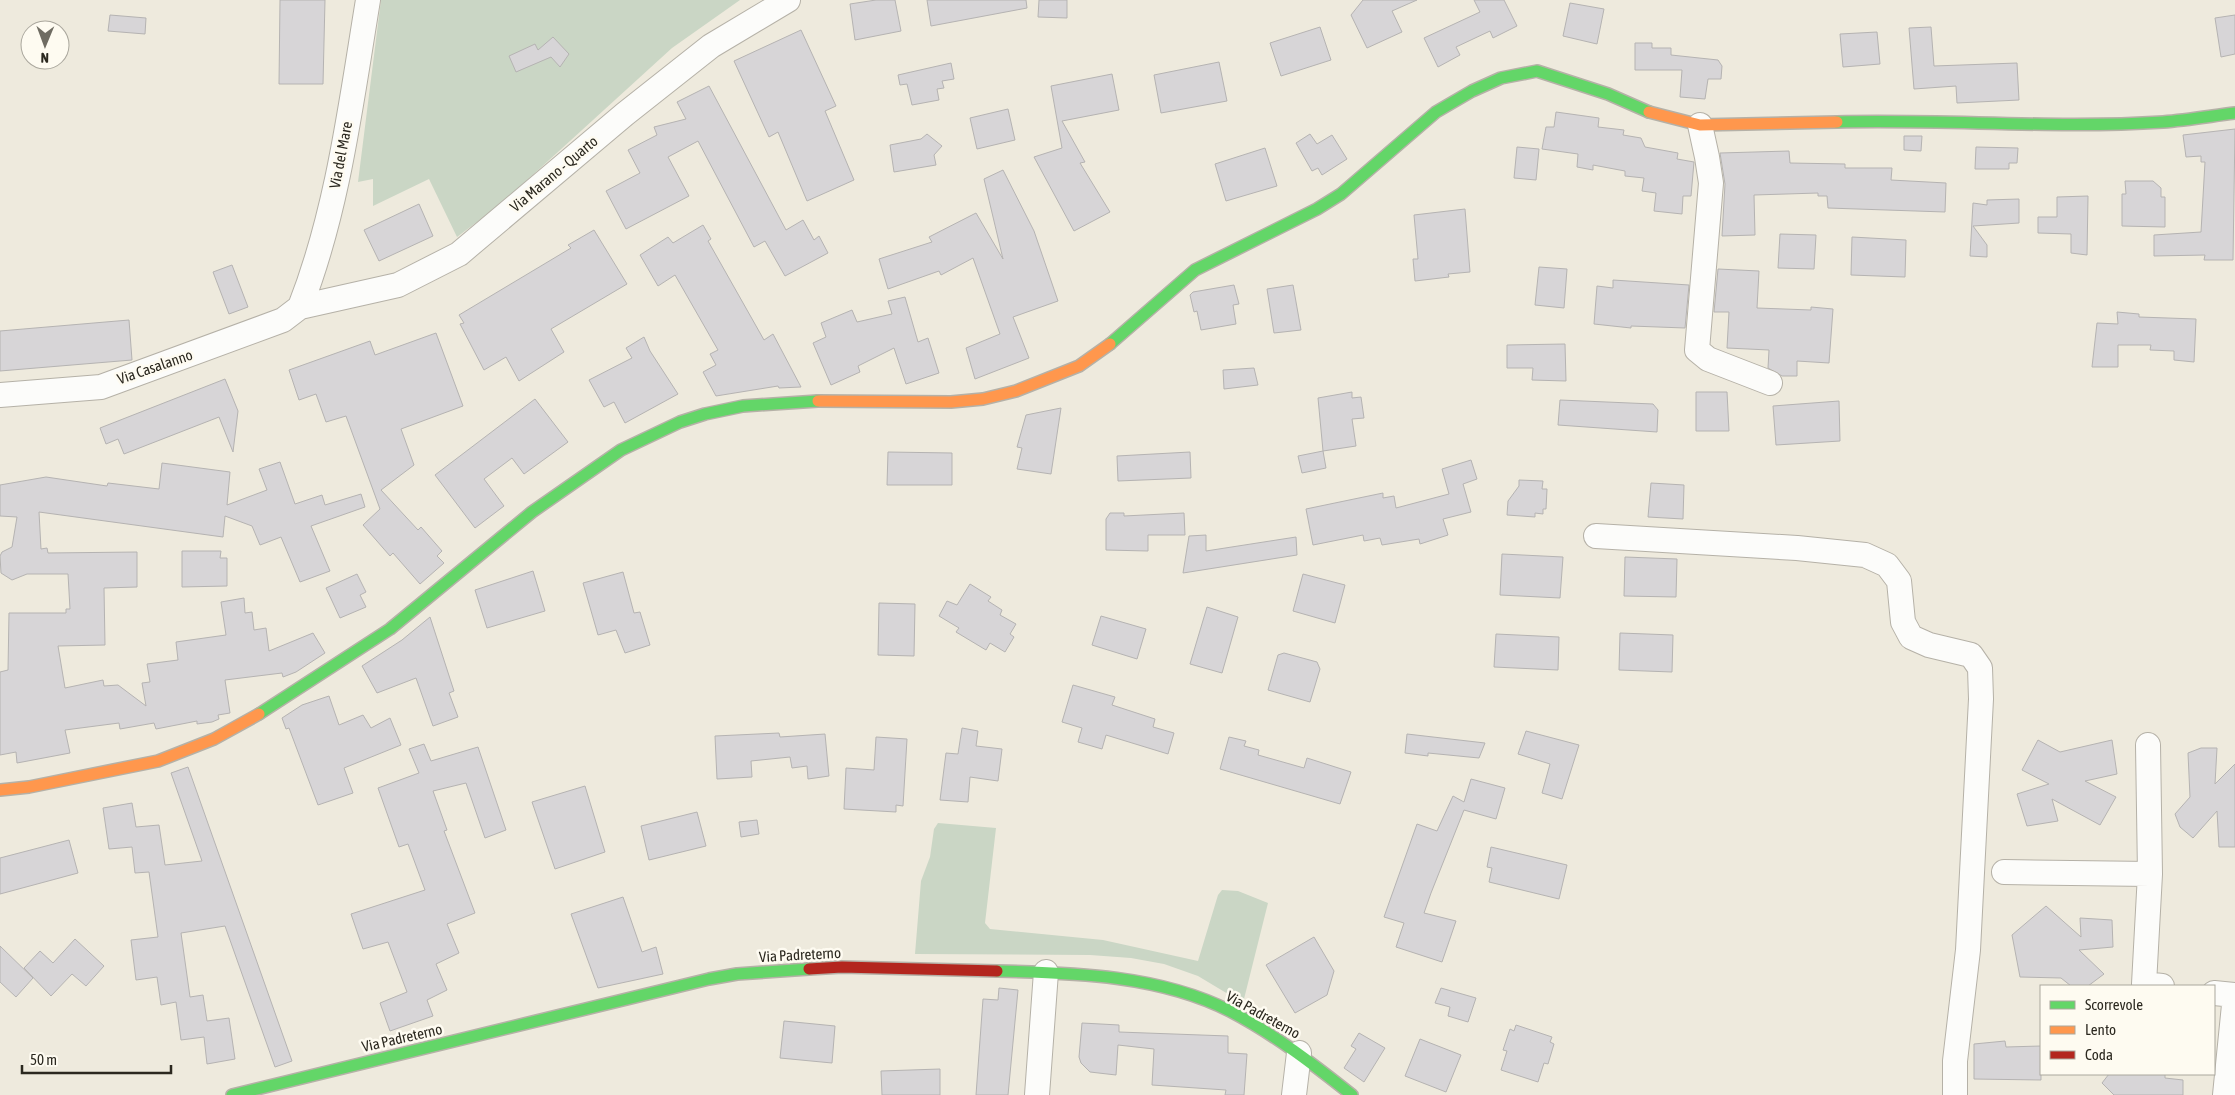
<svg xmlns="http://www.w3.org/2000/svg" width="2235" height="1095" font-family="'Asap Condensed',sans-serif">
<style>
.green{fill:#cad6c5}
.building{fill:#d7d5d7;stroke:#b5b3b2}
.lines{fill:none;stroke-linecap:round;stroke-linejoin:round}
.street-casing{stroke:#b5b1a7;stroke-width:26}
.fast-casing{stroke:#b5b1a7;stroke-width:14}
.slow-casing{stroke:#b5b1a7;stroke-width:14}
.jam-casing{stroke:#b5b1a7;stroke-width:14}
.street{stroke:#fcfcfa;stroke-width:24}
.fast{stroke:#63d668;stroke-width:11}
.slow{stroke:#ff974d;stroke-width:11}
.jam{stroke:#b3261e;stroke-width:11}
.labels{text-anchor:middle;stroke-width:5;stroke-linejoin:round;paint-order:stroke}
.street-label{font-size:15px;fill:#2b281f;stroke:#fefbf1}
</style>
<rect width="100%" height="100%" fill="#eeeadd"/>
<path class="green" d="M381,0h359l-68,48 -170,155 -45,34 -28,-58 -56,27v-27l-15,3z
M938,823l58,5 -11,95 5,6 113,11 95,21 20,-66 4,-5 16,1 30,12 -25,100 -45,-27 -34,-12 -33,-6 -41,-3 -175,-1 6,-73 9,-24 4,-28z"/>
<path class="building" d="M280,0h45l-2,84h-44z
M876,0h19l6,31 -46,9 -5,-36z
M927,0h99l1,8 -96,18z
M1039,0h28v18l-29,-1z
M1363,0h54l-25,11 10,21 -35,16 -16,-33z
M1474,0h30l13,26 -24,12 -3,-7 -34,16 4,8 -22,12 -14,-29 56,-26z
M1570,3l34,6 -7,35 -34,-8z
M110,15l36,3 -1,16 -37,-3z
M2235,15v39l-14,3 -6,-39z
M1320,27l11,33 -50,16 -11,-33z
M1931,27l3,39 83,-3 2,37 -62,3 -1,-17 -42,3 -5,-61z
M801,30l35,76 -11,5 29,69 -47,21 -29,-69 -9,5 -35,-76z
M1877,32l3,32 -37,3 -3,-33z
M553,37l16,17 -9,13 -9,-10 -35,15 -7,-16 26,-12 3,6z
M1635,43h17v5h19v7l47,5 4,6 -1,13h-13l-3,20 -25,-2 2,-27h-47z
M1219,62l8,39 -66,12 -7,-38z
M951,63l3,16 -12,2 2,7 -7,1 2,11 -27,5 -5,-21 -7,1 -2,-10z
M1112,74l7,36 -57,11 23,41 -5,1 30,49 -36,19 -40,-74 28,-9 -11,-62z
M709,86l77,144 17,-10 11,20 5,-4 9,17 -43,23 -20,-35 -11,6 -56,-106 -30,16 21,39 -63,33 -20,-38 34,-18 -12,-23 29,-15 -3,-8 32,-8 -9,-17z
M1008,109l7,31 -38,9 -7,-31z
M1556,112l43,6 -1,9 26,3 -1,5 18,3 4,9 33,6 -1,6 17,3 -3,34h-8l-1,18 -28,-3 2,-18 -14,-2 2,-13 -19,-2v-5l-32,-6v5l-16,-3 1,-13 -36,-5 4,-22h8z
M2235,129l-2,131h-29l1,-5 -51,1v-21l47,-3 4,-70h-4v-6l-15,1 -3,-22z
M927,134l15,12 -8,9 2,10 -42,7 -4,-27 31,-6z
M1310,134l7,10 15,-9 15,24 -25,16 -4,-7 -6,3 -16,-28z
M1904,136h18l-1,15 -17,-1z
M1517,147l22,2 -3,31 -22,-2z
M1976,147l42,1 -1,15h-8v6h-34z
M1265,148l12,38 -51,15 -11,-37z
M1789,151l1,12 55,1v4h47l-1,12 55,3 -1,29 -117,-4 -1,-12h-9v-3l-64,2 1,40 -33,1 3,-52 -5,-31z
M1003,170l31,61 24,70 -45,16 16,41 -54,21 -9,-31 34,-14 -27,-76 -32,17 -2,-4 -51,18 -9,-30 53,-17 -3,-5 47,-24 27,46 -19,-80z
M2125,181h28l8,7v9h4v30l-43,-1v-32h4z
M2088,196l-1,59 -16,-2v-19l-33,-1v-16h19v-20z
M2019,199v24l-46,3 14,19v12l-17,-1 3,-53 14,2v-5z
M419,204l14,32 -54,25 -15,-31z
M1465,209l5,63 -22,2 1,3 -34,4 -2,-22h5l-4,-44z
M703,225l8,14 -3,2 56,99 9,-6 28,53 -22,1 -1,-2 -62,10 -13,-24 13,-7 -6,-11 8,-4 -43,-75 -17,11 -18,-31 28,-18 5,6z
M594,230l33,54 -76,45 13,23 -45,29 -13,-24 -22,13 -24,-46 4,-1 -5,-8 112,-67 -3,-3z
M1780,234l36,1 -2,34 -36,-1z
M1852,237l54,3 -1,37 -54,-2z
M232,265l16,42 -19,7 -16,-42z
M1539,267l28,2 -3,39 -29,-3z
M1718,269l41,2 -2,37 54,2v-3l22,2 -4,54 -32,-2v15h-15l-14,-8 1,-18 -42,-2 2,-36h-15z
M1613,280l76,5 -4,43 -54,-2v2l-37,-4 3,-38 16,2z
M1234,285l5,19 -6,1 3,19 -35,6 -4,-19 -3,1 -4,-17 3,-3z
M1293,285l8,45 -27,3 -7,-44z
M905,297l13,45 10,-4 11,35 -33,11 -12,-36 -36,18 2,6 -29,13 -18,-42 13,-6 -5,-14 31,-13 5,12 35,-8 -4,-13z
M2117,312l22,2v3l57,2 -2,43 -20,-2v-9l-24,-1 1,-5h-33v22h-26l5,-44 21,1z
M129,320l3,40 -132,11v-40z
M436,333l27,73 -62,23 13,36 -33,25 37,40 3,-3 21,24 -5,5 7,7 -24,21 -27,-31 -3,3 -27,-31 17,-16 -34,-93 -20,6 -10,-28 -17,6 -10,-30 81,-29 5,14z
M644,337l6,14 28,43 -53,29 -11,-21 -10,5 -15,-27 43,-22 -6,-10z
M1565,344l1,37 -34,-1 1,-12h-26v-23z
M1254,368l4,17 -34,4 -1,-19z
M225,379l13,32 -5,41 -14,-35 -95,37 -6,-15 -12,5 -6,-16z
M1352,392v6l9,-1 3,21 -12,1 4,27 -33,5 -5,-53z
M1696,392h31l2,39h-33z
M535,399l33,43 -44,32 -12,-16 -28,21 20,27 -29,22 -40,-53z
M1560,400l93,4 5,6 -1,22 -99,-7z
M1839,401l1,40 -64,4 -3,-39z
M1061,408l-10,66 -34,-5 5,-21 -5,-1 9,-32z
M1323,451l3,17 -24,5 -4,-17z
M888,452l64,1v32h-65z
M1190,452l1,26 -73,3 -1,-25z
M1471,460l6,19 -14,5 8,28 -28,7 5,16 -28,9 -1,-5 -37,6 -2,-7 -16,3 -1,-6 -50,10 -7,-36 77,-16v5l11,-2 2,12 53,-14 -7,-25z
M280,462l15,42 27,-9 3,10 36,-11 4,13 -54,19 19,45 -30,11 -19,-45 -21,8 -8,-19 -27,-10 -2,21 -184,-25 2,37 6,-1 1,5 89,-1v35l-33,1 1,57 -47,1 7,42 38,-8 1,6 14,-1 28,21 -4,-23 8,-1 -3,-18 31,-4 -2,-18 50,-7 -5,-33 23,-4 1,15 7,-1 2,18 12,-2 3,23 44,-18 12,20 -29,19 -13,5 -1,-4 -57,7 5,33 -12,2 1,4 -7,3 -15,2v-3l-41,8 -2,-6 -34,6 -1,-6 -54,7 5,23 -53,10 -1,-11 -16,3v-83l8,-2 1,-57h57v-4h4l-2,-35h-41l-15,6 -11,-7 -1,-17 2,-4 10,-5 5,-30 -17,-1v-31l46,-8 61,9 1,-3 51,6 3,-26 68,9 -3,33 40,-15 -8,-21z
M1519,480l24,1 -1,8h5l-1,20h-3v5l-8,-1v4l-28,-2 1,-14 11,-15z
M1651,483l33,2 -1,34 -35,-2z
M1110,513h14v3l60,-3 1,22h-37v16l-42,-1v-31z
M1206,535v16l90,-14 1,18 -114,18 6,-37z
M182,551h39l-1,7h7v28l-45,1z
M1502,554l61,3 -3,41 -60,-3z
M1625,557l52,2 -1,38 -52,-1z
M533,571l12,40 -58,17 -12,-38z
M623,572l11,41 6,-1 10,33 -25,8 -9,-23 -18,5 -15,-52z
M357,574l9,18 -6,3 6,12 -26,11 -14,-30z
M1303,574l42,11 -10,38 -42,-12z
M970,584l21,13 -3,4 14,9 -2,5 16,9 -6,10 4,3 -9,15 -15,-9 -4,7 -30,-18 3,-4 -20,-12 8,-15 10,4z
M879,603l36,1 -1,52 -36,-1z
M1207,607l31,10 -16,56 -32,-9z
M1101,616l45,13 -9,30 -45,-14z
M430,617l24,74 -5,2 9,24 -25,9 -17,-48 -39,15 -15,-27 40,-26z
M1620,633l53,2 -1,37 -53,-2z
M1496,634l63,3 -1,33 -64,-3z
M1284,653l33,9 3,7 -10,33 -42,-12 10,-35z
M1073,685l42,12 -3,8 43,14 -2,8 21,6 -6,21 -62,-19 -4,14 -24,-7 4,-14 -20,-6z
M329,696l10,29 24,-10 8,13 19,-10 11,27 -57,23 9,25 -35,12 -29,-77 -3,1 -4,-11 20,-13z
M962,728l16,3 -2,15 26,3 -4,32 -28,-4 -2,25 -28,-2 6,-47 12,1z
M1526,731l53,14 -17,54 -20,-6 8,-29 -32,-10z
M779,733l1,4 45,-3 4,42 -21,3 -1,-13 -15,2 -2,-11 -39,4 1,16 -35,2 -2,-43z
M1407,734l78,9 -6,15 -51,-5v3l-23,-3z
M876,737l31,2 -4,67 -7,-1v7l-52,-3 2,-41 28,2z
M1229,737l17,4 -2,5 15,4 -1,5 46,13 3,-10 44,14 -11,32 -120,-35z
M2038,740l22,12 52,-12 5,34 -32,7 31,16 -16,28 -48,-26 6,22 -31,5 -10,-32 32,-10 -27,-14z
M424,744l7,17 47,-14 28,83 -21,8 -19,-55 -33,8 14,39 -3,1 31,82 -28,11 12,29 -23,11 11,26 -20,10 6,16 -43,15 -10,-28 27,-11 -19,-50 -25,7 -12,-35 74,-24 -17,-46 -9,3 -21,-59 41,-15 -10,-24z
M2201,748h16l-2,36 20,-20v83h-16l-2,-36 -24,27 -13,-11 -5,-13 15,-17 -2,-44z
M188,767l104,294 -17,6 -50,-141 -44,7 9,64 13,-2 4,26 22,-3 6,41 -28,5 -3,-27 -23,3 -5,-38 -15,3 -4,-28 -21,3 -5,-40 27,-3 -9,-65 -14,1 -3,-26 -23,2 -6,-41 29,-5 4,24 23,-2 6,40 37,-4 -31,-88z
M1471,779l34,9 -9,31 -32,-9 -33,83 -7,20 32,8 -14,41 -46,-15 8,-24 -20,-6 33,-93 20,7 16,-35 11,6z
M585,786l20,66 -50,17 -23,-67z
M697,812l9,34 -57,14 -8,-34z
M757,820l2,14 -18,3 -2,-15z
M69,840l9,33 -78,21v-36z
M1491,847l76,18 -8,34 -70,-17 3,-14 -5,-1z
M623,897l19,55 14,-5 7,27 -65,14 -27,-74z
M2046,906l35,31 -1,-19 32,2 1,27 -34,3 25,24 -16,12h-17l-10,-8 -41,-1 -8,-42z
M1314,937l20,34 -7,24 -32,18 -29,-48z
M75,939l29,27 -18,20 -14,-12 -21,22 -27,-28 16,-17 13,12z
M0,946l33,32 -17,19 -16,-15z
M999,988l19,2 -10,105h-32l7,-96 15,1z
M1441,988l35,10 -8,24 -20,-6 2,-9 -15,-4z
M784,1021l51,5 -3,37 -52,-5z
M1082,1023l37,2v7l109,4v17l19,1 -3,41h-19l1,-5 -74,-5 2,-36 -36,-4 -2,30 -26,-3 -9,-9 -2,-6z
M1516,1025l36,12 -2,5 4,2 -6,20 -4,-1 -6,19 -37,-12 6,-19 -4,-1 7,-21 4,2z
M1359,1033l26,15 -21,34 -20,-14 12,-19 -5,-3z
M1420,1039l41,16 -15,37 -41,-16z
M2005,1041l1,6 35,-1v34l-67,-1v-35z
M940,1069v26h-58l-1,-24z
M2109,1074h56v4l18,2v15h-69l-12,-12z"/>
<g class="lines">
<g class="street-casing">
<path id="street" d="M1700,125l7,32 4,26 -14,167 11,9 62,24
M300,307c38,-97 51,-204 68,-307
M0,395l101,-8 182,-67 17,-13 98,-22 61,-31 166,-140 86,-68 77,-46
M1596,536l201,12 68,7 22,10 12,16 4,41 8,15 18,8 42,10 9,13 1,31 -13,251 -13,111v34
M2148,745l2,129 -6,110 18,2
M2004,872l146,2
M2214,993l21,2
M1037,1095l9,-123
M1294,1095l5,-42
M2225,1095l10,-100"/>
</g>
<g class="fast-casing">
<path id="fast" d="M1837,122c109,-3 218,7 326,0 24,-2 48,-6 72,-9
M1110,344l85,-74 122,-61 24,-15 95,-82 36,-21 29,-13 36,-7 71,23 41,18
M259,714l131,-85 142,-117 89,-62 59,-28 25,-8 38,-8 75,-5
M997,971c78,2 162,4 233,40 44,23 83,53 122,84
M232,1095l477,-116 28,-5 72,-5"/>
</g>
<g class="slow-casing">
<path id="slow" d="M1649,112l51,13 137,-3
M818,401l133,1 32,-3 33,-8 63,-25 31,-22
M0,790l29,-3 129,-26 56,-22 45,-25"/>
</g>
<g class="jam-casing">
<path id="jam" d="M809,969l33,-2 155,4"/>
</g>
<use href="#street" class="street"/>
<use href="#fast" class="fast"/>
<use href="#slow" class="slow"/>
<use href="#jam" class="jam"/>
</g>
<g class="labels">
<g class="street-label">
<text transform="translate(341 155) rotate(-79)" y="5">Via del Mare</text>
<text transform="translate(554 174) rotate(-40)" y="5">Via Marano - Quarto</text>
<text transform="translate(155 367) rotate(-19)" y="5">Via Casalanno</text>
<text transform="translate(800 955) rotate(-3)" y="5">Via Padreterno</text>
<text transform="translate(1263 1015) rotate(29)" y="5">Via Padreterno</text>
<text transform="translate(402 1038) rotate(-13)" y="5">Via Padreterno</text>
</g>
</g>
<rect x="2040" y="985" width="175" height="90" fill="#fefbf1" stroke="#aaa79d"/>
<rect x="2050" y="1001" width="25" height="8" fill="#63d668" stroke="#aaa79d"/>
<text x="2085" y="1010" font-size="15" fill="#2b281f">Scorrevole</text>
<rect x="2050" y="1026" width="25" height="8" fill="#ff974d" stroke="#aaa79d"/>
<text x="2085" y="1035" font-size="15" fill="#2b281f">Lento</text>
<rect x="2050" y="1051" width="25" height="8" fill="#b3261e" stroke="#aaa79d"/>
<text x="2085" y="1060" font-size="15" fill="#2b281f">Coda</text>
<g transform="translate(45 45) rotate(181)"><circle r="24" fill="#fefbf1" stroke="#aaa79d"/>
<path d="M0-4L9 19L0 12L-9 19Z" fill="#6f6c62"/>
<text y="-8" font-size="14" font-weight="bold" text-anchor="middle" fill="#2b281f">N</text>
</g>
<path d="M22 1065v8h149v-8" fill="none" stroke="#2b281f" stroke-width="2.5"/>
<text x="30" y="1065" font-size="15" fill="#2b281f" stroke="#fefbf1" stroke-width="4" paint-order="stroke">50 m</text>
</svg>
